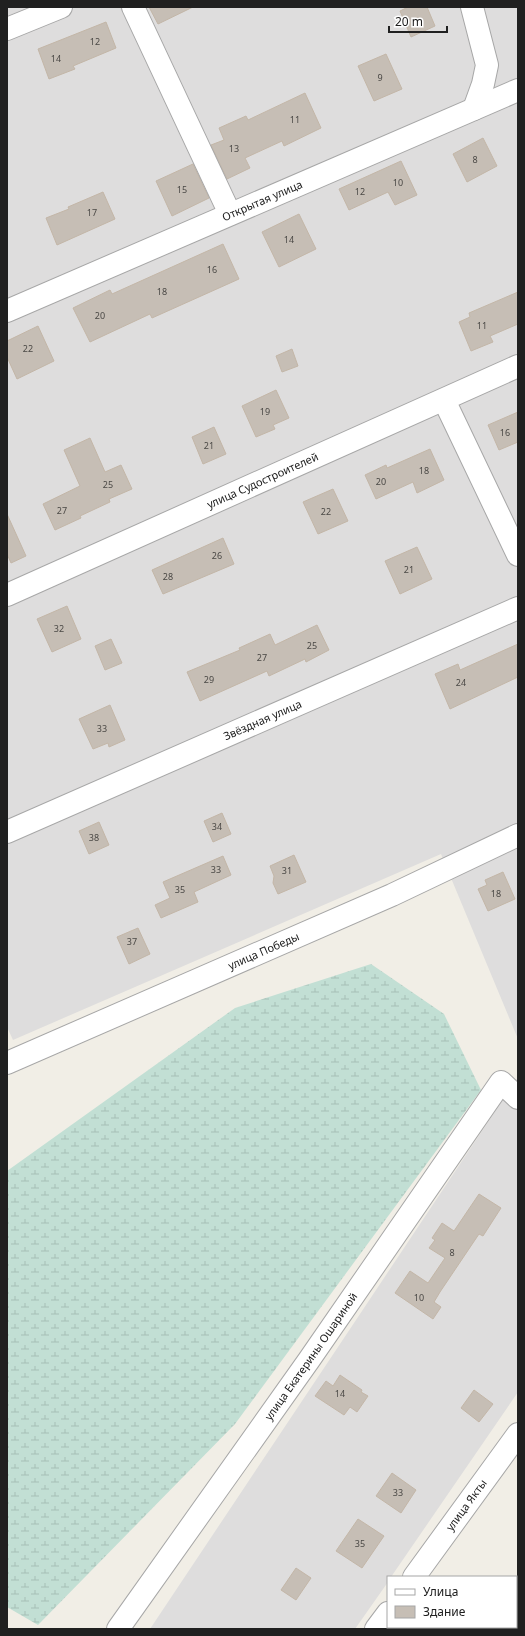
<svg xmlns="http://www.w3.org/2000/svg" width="525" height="1636" font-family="'Noto Sans',sans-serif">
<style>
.residential{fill:#dedddd}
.wetland{fill:url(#wetland-marsh)}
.building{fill:#c6beb5;stroke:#c3b6a7}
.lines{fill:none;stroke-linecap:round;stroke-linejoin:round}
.minor-casing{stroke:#a7a7a7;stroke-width:24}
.minor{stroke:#fff;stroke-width:22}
.labels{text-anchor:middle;stroke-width:3;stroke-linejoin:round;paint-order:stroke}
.number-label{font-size:9px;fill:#4a4845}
.street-label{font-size:11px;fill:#202020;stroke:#fff}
</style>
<defs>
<pattern id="wetland-marsh" width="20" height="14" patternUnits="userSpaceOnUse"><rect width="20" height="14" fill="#c2dfd4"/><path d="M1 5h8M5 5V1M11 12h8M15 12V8" fill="none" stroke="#a6bfb6"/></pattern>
</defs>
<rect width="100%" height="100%" fill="#f1eee6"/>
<path class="residential" d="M7,7h511v1032l-77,-185 -428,186 -6,-13z
M518,1077v315l-127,185h-3v5l-33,47h-205z"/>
<path class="wetland" d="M371,964l73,50 37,76 -246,334 -197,201 -31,-18v-436l228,-163z"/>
<path class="building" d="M149,7h44l-35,17z
M408,7h19l8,19 -24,11 -11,-26z
M106,22l10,26 -43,18 2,3 -26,10 -11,-30z
M386,54l16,35 -28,12 -16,-35z
M305,93l16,35 -37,18 -2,-5 -37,17 5,10 -23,11 -16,-34 13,-5 -5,-12 27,-12 2,4z
M483,138l14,28 -30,16 -14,-28z
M401,161l16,34 -22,10 -7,-13 -39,18 -10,-21z
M193,164l16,34 -37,18 -16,-35z
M103,192l12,27 -58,26 -11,-27 23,-9 -1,-2z
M299,214l17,35 -37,18 -17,-35z
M223,244l16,35 -87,39 -2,-4 -60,28 -17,-34 37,-18 2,4z
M518,292v32l-28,12 3,6 -22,9 -12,-29 11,-5 -1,-4z
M38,326l16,35 -37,18 -10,-22v-16z
M292,349l6,17 -16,6 -6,-16z
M276,390l13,28 -16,7 2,4 -19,8 -14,-31z
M518,412v30l-19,8 -11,-25z
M214,427l12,27 -23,10 -11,-27z
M90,438l15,34 16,-7 11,24 -23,10 1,3 -30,14 1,2 -26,12 -12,-26 37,-18 -16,-36z
M430,449l14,31 -27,13 -4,-11 -37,17 -11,-24 21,-10 1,3z
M333,489l15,32 -30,13 -15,-32z
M7,514l19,42 -15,7 -4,-9z
M223,538l11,26 -71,30 -11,-24z
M417,547l15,32 -32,15 -15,-33z
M67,606l14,33 -29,13 -15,-33z
M317,625l12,25 -23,12 -1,-3 -36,17 -2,-5 -67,30 -13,-29 53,-22 -1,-2 31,-14 5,11z
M111,639l11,24 -17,7 -10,-24z
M518,644v33l-68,32 -15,-35 23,-10 2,6z
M110,705l15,35 -16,7 -1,-4 -15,6 -14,-30z
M222,813l9,21 -18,8 -9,-21z
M99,822l10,23 -20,9 -10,-23z
M294,855l12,27 -28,12 -5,-11 1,-7 -4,-10z
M223,856l8,19 -37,17 4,10 -37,16 -6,-13 15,-7 -7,-16z
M503,872l12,27 -27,12 -10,-22 9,-4 -2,-5z
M138,928l12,26 -21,10 -12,-27z
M479,1194l22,14 -18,28 -4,-2 -39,58 -6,10 7,5 -8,12 -38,-26 15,-22 18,12 17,-25 -16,-10 6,-8 -3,-2 10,-15 12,8z
M340,1375l22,15 -1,2 7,4 -11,16 -7,-5 -6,8 -29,-19 11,-15 7,5z
M474,1390l19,14 -14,18 -18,-14z
M392,1473l24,17 -15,23 -25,-17z
M358,1519l26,17 -22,32 -26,-17z
M296,1568l15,10 -15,22 -15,-10z"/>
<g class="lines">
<g class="minor-casing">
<g id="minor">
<path d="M133,7l97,207"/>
<path d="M472,7l15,58 -4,19 -9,25"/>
<path d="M7,29l54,-22"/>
<path id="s1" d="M7,311l511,-221"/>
<path d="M444,400l74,155"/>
<path id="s2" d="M7,595l511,-229"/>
<path id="s3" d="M7,832l511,-224"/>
<path id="s4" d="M7,1063l385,-168 126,-60"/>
<path id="s5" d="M414,1577l104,-143"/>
<path id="s6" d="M118,1629l191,-269 192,-278 17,16"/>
<path d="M376,1629l12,-16"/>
</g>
</g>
<use href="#minor" class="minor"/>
</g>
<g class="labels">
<g class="number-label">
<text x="95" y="45">12</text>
<text x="56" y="62">14</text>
<text x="380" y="81">9</text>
<text x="295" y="123">11</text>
<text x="234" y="152">13</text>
<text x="475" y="163">8</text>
<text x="398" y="186">10</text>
<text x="182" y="193">15</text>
<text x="360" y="195">12</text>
<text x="92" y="216">17</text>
<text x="289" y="243">14</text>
<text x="212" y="273">16</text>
<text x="162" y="295">18</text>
<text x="100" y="319">20</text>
<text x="482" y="329">11</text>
<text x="28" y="352">22</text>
<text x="265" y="415">19</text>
<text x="505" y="436">16</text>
<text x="209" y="449">21</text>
<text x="424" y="474">18</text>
<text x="381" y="485">20</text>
<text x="108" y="488">25</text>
<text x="62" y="514">27</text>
<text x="326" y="515">22</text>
<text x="217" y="559">26</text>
<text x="409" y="573">21</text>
<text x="168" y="580">28</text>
<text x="59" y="632">32</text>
<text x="312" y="649">25</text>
<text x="262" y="661">27</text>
<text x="209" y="683">29</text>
<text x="461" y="686">24</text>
<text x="102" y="732">33</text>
<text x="217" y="830">34</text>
<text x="94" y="841">38</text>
<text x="216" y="873">33</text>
<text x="287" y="874">31</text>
<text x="180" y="893">35</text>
<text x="496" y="897">18</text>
<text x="132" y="945">37</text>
<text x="452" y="1256">8</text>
<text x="419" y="1301">10</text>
<text x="340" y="1397">14</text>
<text x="398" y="1496">33</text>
<text x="360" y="1547">35</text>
</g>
<g class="street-label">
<text dy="4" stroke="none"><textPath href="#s1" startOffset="278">Открытая улица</textPath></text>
<text dy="4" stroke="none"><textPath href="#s2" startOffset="280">улица Судостроителей</textPath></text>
<text dy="4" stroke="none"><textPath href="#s3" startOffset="279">Звёздная улица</textPath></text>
<text dy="4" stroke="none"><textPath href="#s4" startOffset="280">улица Победы</textPath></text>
<text dy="4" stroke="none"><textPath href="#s6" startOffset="334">улица Екатерины Ошариной</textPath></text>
<text dy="4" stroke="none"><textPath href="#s5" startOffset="89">улица Якты</textPath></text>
</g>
</g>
<rect width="525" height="1636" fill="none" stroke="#202020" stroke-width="16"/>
<rect x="387" y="1576" width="130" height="52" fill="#ffffff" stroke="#a6a6a6"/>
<rect x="395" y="1589" width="20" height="6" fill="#ffffff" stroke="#a6a6a6"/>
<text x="423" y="1596" font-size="12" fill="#202020">Улица</text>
<rect x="395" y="1606" width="20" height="12" fill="#c6beb5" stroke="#a6a6a6"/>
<text x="423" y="1616" font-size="12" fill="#202020">Здание</text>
<path d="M389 26v6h58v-6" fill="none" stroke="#202020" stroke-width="2"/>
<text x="395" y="26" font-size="12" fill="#202020" stroke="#ffffff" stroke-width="3" paint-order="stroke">20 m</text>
</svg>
